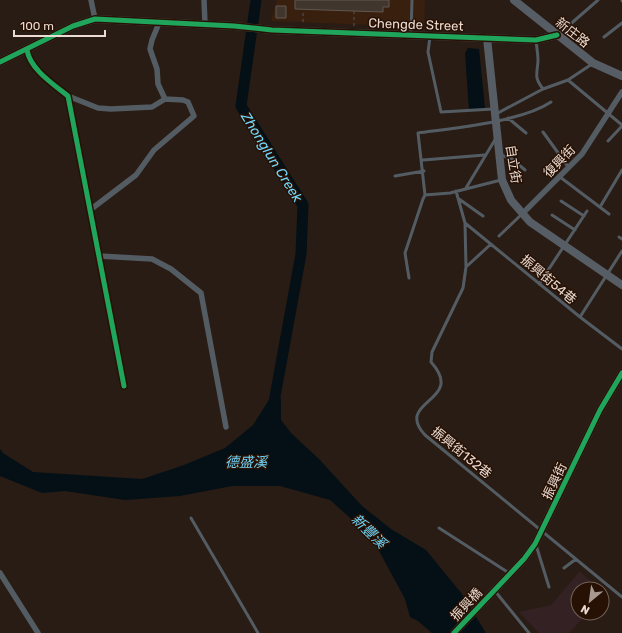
<svg xmlns="http://www.w3.org/2000/svg" width="622" height="633" font-family="Rubik,'Noto Sans TC',sans-serif">
<style>
.built{fill:#391f0e}
.industrial{fill:#332123}
.water{fill:#041016}
.lines{fill:none;stroke-linecap:round;stroke-linejoin:round}
.river{stroke:#041016;stroke-width:11}
.building{fill:#40362e;stroke:#625850}
.path{stroke:#565657;stroke-width:1;stroke-dasharray:3 3;stroke-linecap:butt}
.lane{stroke:#545c63;stroke-width:3}
.street{stroke:#545c63;stroke-width:5.5}
.secondary{stroke:#575d65;stroke-width:8}
.cycleway-casing{stroke:#271104;stroke-width:8}
.cycleway{stroke:#20a55d;stroke-width:5}
.labels{text-anchor:middle;stroke-width:3;stroke-linejoin:round;paint-order:stroke}
.street-label{font-size:13px;fill:#ebdbd2;stroke:#271104}
.water-label{font-size:14px;font-style:italic;fill:#6fd7fc;stroke:#271104}
</style>
<rect width="100%" height="100%" fill="#291c14"/>
<path class="built" d="M277,0h148l-1,27 -153,-6z"/>
<path class="industrial" d="M580,571l18,18h-20v24h10l-19,20h-30l-20,-21 32,-7z"/>
<path class="water" d="M468,48l11,1 6,59 -16,3 -4,-58z
M277,387l4,13v20l10,13 28,26 43,47 29,23 35,21 36,44 24,39h-54l-14,-12 -8,-4 -5,-18 -28,-52 -19,-22 -28,-25 -50,-14h-48l-52,10 -55,4 -60,-9 -23,2 -42,-17v-27l3,4 30,19 109,7 42,-14 41,-17 28,-23z"/>
<g class="lines">
<path class="river" d="M256,0l-15,106 62,99 -2,49 -27,148"/>
</g>
<path class="building" d="M295,0h94v7h-6v5l-88,-3z
M276,6h10v12h-10z"/>
<g class="lines">
<path class="path" d="M354,11v16
M303,13v12"/>
<path class="lane" d="M622,0v1
M411,34l1,-34
M559,34l39,-34
M430,37l-2,15 13,60 52,-3
M604,37l18,-14
M536,41c1,7 2,14 2,20 -1,14 -4,16 5,28
M568,80l54,45
M496,114l47,-25 25,-9 24,-16
M508,118l18,15
M543,132l26,36
M608,141l14,-15
M501,155l11,4 13,11
M423,160l62,-5
M395,176l29,-5
M560,177l49,37
M466,188l30,-50
M456,191l9,32 1,44 -3,21 -31,64 -1,10c36,40 -38,38 -6,73l197,162
M425,195l25,-2 51,-13
M459,199l24,17
M561,201l23,15
M600,207l22,-37
M552,215l23,15
M465,223l115,94 42,32
M499,236l23,-22
M619,237l3,2
M466,267l25,-23
M409,278l-4,-25 18,-54 2,-4 -7,-62c37,-5 103,-11 133,-31
M539,284l48,-73
M580,317l42,-66
M191,518l67,115
M439,528l70,45
M536,545l13,42
M564,568l12,-9
M495,591l34,42"/>
<path class="street" d="M91,0l4,19
M204,0l1,24
M27,50c3,19 26,34 41,46l56,290
M68,96l30,12 13,1 41,-2 13,-8
M90,210l46,-35 18,-25 40,-34 -6,-14 -5,-2 -18,-1 -7,-15 -1,-15 -7,-20 2,-9 7,-17
M522,214l60,-60 40,-62
M99,256l53,3 19,10 30,24 25,134
M0,573l38,60"/>
<path class="secondary" d="M514,0l79,63 29,13
M487,38l15,142 9,20 19,22 92,63
M0,62l73,-36 22,-7 139,7 38,4 264,10 21,-5
M454,633l70,-74 11,-15 65,-134 22,-37"/>
<g class="cycleway-casing">
<path id="cycleway" d="M27,50c3,19 26,34 41,46l56,290
M0,62l73,-36 22,-7 139,7 38,4 264,10 21,-5
M454,633l70,-74 11,-15 65,-134 22,-37"/>
</g>
<use href="#cycleway" class="cycleway"/>
</g>
<g class="labels">
<g class="street-label">
<text transform="translate(416 24) rotate(2)" y="5">Chengde Street</text>
<text transform="translate(573 32) rotate(38)" y="5">新庄路</text>
<text transform="translate(559 161) rotate(-46)" y="5">復興街</text>
<text transform="translate(514 164) rotate(81)" y="5">自立街</text>
<text transform="translate(549 279) rotate(40)" y="5">振興街54巷</text>
<text transform="translate(462 452) rotate(39)" y="5">振興街132巷</text>
<text transform="translate(554 481) rotate(-64)" y="5">振興街</text>
<text transform="translate(466 604) rotate(-47)" y="5">振興橋</text>
</g>
<g class="water-label">
<text transform="translate(272 157) rotate(58)" y="5">Zhonglun Creek</text>
<text x="246" y="467">德盛溪</text>
<text transform="translate(369 531) rotate(44)" y="5">新豐溪</text>
</g>
</g>
<g transform="translate(590 601) rotate(209)"><circle r="19" fill="#271104" stroke="#756256"/>
<path d="M0-3L7 15L0 10L-7 15Z" fill="#a79890"/>
<text y="-6" font-size="11" font-weight="bold" text-anchor="middle" fill="#ebdbd2">N</text>
</g>
<path d="M14 30v6h91v-6" fill="none" stroke="#ebdbd2" stroke-width="2"/>
<text x="20" y="30" font-size="12" fill="#ebdbd2" stroke="#271104" stroke-width="3" paint-order="stroke">100 m</text>
</svg>
